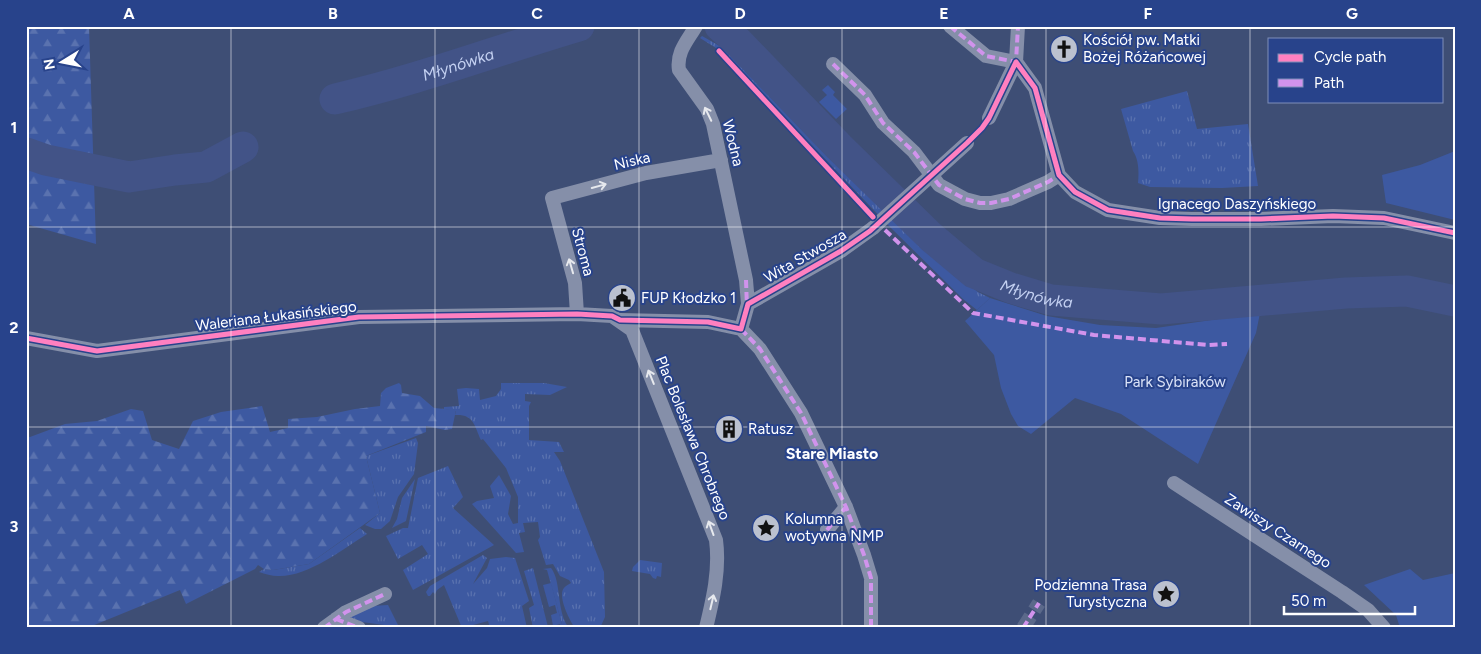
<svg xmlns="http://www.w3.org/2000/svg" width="1481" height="654" font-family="Figtree,sans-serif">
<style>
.grass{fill:url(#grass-tufts)}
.forest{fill:url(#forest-firs)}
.green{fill:#3d59a1}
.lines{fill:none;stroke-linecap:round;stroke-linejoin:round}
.river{stroke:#425387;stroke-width:31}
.street-tunnel{stroke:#5b698a;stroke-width:14;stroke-dasharray:14 7;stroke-linecap:butt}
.street{stroke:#858fa9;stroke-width:14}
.street-bridge{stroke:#858fa9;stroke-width:14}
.quiet{stroke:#d193ec;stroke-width:4;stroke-dasharray:8 4;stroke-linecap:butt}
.cycleway-casing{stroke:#28438b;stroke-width:8}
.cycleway{stroke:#ff80c0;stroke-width:5}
.oneway{stroke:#e7e9ee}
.grid{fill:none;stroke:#fff;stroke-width:1;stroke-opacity:0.55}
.labels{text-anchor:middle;stroke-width:4;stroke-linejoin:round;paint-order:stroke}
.poi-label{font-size:15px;fill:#fff;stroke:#28438b;text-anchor:start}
.street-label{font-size:15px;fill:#fff;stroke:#28438b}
.park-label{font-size:15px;fill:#dbe3f8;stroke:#28438b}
.water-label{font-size:16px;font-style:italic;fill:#c3d0f1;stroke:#28438b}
.neighbourhood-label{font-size:16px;font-weight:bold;fill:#fff;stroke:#28438b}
.neatline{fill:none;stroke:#fff;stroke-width:2}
.grid-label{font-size:16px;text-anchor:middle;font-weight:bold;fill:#fff}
</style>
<defs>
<pattern id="grass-tufts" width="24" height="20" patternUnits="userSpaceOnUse" patternTransform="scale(1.25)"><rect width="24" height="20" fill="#3d59a1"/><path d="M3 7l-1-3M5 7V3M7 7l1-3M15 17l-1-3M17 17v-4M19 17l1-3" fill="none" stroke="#5a72af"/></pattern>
<pattern id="forest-firs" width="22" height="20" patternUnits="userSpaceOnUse" patternTransform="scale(1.25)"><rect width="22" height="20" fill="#3d59a1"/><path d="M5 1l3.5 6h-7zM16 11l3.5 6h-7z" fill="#5a72af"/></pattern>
</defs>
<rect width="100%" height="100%" fill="#3e4e75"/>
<path class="grass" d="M702,36l23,13 204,205 49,38 12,6 -13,12 -14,-11 -74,-73 -165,-173 -24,-15z
M1187,91l10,38 51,-5 10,62 -36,2 -72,-1 -12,-4c1,-11 1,-23 -5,-32l-12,-42z
M501,383h43l23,4 -17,8 -25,-1v7l6,1 -2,4v34l30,2 5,10h-10l6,9 44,111 1,45 -5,11h-25c-5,-7 -18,-32 -11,-40 1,-2 4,-3 7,-5l-2,-3 -9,-4 -7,-12 -7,1 -8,-25 2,-3 -2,-15 -15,1 2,9 -6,1 5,19 -8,1 -44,-49 5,-3 17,-3 -4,-12 9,-11 12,21 -3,18 5,10 5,-1v-26l-12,-29 -23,-29 -2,1c-7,-15 -7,-26 -26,-25l1,-4 -12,-2v-2l15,-1 -2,-17 9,-1 13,1 1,11 16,-4 5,-7z
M416,438l2,5 -4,31 -16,23 -8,24 -9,8h-6l-10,-4 15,-12 -14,-57z
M448,466l15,31 -10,11 41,37 -81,45 -10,-20 25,-16 -6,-9 -24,14 -12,-23 17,-8h5l10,-50z
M415,479l-9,42 -14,7 5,-9 5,-21z
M360,528l7,6c-24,15 -59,43 -89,42 -6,0 -13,-2 -19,-4l5,-3 9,1 36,-6z
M483,555l4,3 -14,26 14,-16 3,-9 16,-2 9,1 14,43 -7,5 5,22h-37l-2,-7 -26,7 -18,-43 -7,5 -2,4 -2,-2 -3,4h-2l-2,-4 4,-6z
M640,560l22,3 -1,14 -4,-1 -1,3 -3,-1 -3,-4 -18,-3 1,-4z
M533,568l15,59 -15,1 -4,-20 5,-3 -10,-34z
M551,568c11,14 5,44 18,60h-6l-16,-58 -4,-1z
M388,605l11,22 -37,-5 -13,-5 23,-11z"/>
<path class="forest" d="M26,26h63l7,218 -70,-20z
M399,383l2,2 1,8 18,3 14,12 22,2 -4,19 -7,1 -19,-4v6l-60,24 14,57 -71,51 -36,6 -9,-1 -6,-4 -3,4 -69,35 -6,-14 -93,38h-61v-192l4,1 35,-13 32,-3 34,-12 12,2 9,29 27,9 14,-28 28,-9 41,-6 8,26 18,-4v-9l29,-2 38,-8 25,-3 1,-13 5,-5z"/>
<path class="green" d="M828,85l7,7 -2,3 14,14 -11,10 -17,-17 8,-7 -5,-5z
M1455,151v69l-69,-17 -4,-28 38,-10z
M990,298l57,18 53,9 56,3 104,-15 -4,20 -58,131 -77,-50 -46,-16 -44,36 -13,-8 -7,-12 -10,-26 -7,-33 -29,-34z
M1410,569l13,11 32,-7v55h-55l-4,-13 -32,-30z
M551,583l12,45h-2l-1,-4 -7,2 -2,-11 6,-2 -2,-8 -6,2 -6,-22z"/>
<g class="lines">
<g class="river">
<path id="s1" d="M720,26l18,16 101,105 92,90 43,36 37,15 40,12 110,9 185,-16 61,-2 48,10"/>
<path id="s2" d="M335,99c83,-19 163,-49 244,-73"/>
<path d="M26,153l20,7 83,17 46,-7 31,-3 37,-20"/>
</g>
<path class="street-tunnel" d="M1023,628l16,-25"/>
<path class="street" d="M696,26c-8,14 -20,26 -17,44l28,39 6,15 33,156 2,24 -7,25
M950,26l36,30 30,6
M1016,62l19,26 24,87 16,17 33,18 52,8 32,1h69l72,-3 51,2 71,15
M833,64l32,31 18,28 31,29 25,33 26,14 15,4h11l18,-4 39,-17 11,-7
M989,118l27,-56 2,-36
M748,304l93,-53 32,-23
M577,314l-2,-31 -23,-85 94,-25 75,-13
M620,320l88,2 33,7
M741,329l19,20 41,64 45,94 18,48 7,23v50
M26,338l71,13 262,-34 218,-3 35,2 20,14 84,210c4,30 -3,59 -10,88
M1174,483l168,109 26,18 16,18
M827,530l19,-23
M336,619l23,9
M324,628l22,-16 39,-18"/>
<path class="street-bridge" d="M873,228l94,-85"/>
<path class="quiet" d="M950,26l36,30 30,6
M833,64l32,31 18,28 31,29 25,33 26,14 15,4h11l18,-4 39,-17 11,-7
M1014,66l2,-4 2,-36
M885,230l88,83 121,22 114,10 19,-1
M746,280l1,28
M741,329l19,20 41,64 45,94 18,48 7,23v50
M827,530l19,-23
M336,619l23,9
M324,628l22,-16 39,-18
M1023,628l16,-25"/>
<g class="cycleway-casing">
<path id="cycleway" d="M719,51l154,166
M1016,62l19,26 24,87 16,17 33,18 52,8 32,1h69l72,-3 51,2 71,15
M26,338l71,13 262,-34 218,-3 35,2 8,4 88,2 33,7 7,-25 93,-53 29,-20 97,-88 15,-15 7,-10 27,-56"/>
</g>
<use href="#cycleway" class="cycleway"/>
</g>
<defs><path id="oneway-shaft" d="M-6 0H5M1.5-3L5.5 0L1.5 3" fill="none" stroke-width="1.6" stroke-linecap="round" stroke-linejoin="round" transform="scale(1.25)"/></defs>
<g class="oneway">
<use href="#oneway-shaft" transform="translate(708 114) rotate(-116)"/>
<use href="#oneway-shaft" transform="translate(599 186) rotate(-15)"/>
<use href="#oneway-shaft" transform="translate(571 266) rotate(-106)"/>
<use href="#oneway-shaft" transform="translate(651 377) rotate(-112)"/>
<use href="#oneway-shaft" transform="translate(711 528) rotate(-110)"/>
<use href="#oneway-shaft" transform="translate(712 602) rotate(-77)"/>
</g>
<path class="grid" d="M231,26v602M435,26v602M639,26v602M842,26v602M1046,26v602M1250,26v602M26,227h1429M26,427h1429"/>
<defs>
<g id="church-disc" transform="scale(1.4375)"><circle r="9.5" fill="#bbc1cf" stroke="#28438b"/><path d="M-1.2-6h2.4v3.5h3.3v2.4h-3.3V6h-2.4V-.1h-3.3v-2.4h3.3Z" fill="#111"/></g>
<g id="civic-disc" transform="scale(1.4375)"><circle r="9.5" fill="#bbc1cf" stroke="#28438b"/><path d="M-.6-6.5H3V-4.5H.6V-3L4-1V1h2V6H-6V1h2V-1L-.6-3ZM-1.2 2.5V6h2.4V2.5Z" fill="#111"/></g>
<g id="building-disc" transform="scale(1.4375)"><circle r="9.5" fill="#bbc1cf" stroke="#28438b"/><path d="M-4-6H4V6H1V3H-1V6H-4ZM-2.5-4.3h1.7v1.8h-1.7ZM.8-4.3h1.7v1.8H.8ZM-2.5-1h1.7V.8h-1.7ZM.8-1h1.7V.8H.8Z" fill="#111"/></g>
<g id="sight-disc" transform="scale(1.4375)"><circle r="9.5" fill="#bbc1cf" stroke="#28438b"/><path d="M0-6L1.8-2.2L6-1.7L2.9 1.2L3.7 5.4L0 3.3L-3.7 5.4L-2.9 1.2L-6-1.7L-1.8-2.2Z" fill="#111"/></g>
</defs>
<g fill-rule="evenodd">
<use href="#church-disc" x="1064" y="49"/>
<use href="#civic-disc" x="622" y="298"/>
<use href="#building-disc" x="729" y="429"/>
<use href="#sight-disc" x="766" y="528"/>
<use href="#sight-disc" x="1166" y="594"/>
</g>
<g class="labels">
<g class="poi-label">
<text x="1083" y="45">Kościół pw. Matki<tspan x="1083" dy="17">Bożej Różańcowej</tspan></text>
<text x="641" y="303">FUP Kłodzko 1</text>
<text x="748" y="434">Ratusz</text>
<text x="785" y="524">Kolumna<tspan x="785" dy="17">wotywna NMP</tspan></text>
<text x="1147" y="590" text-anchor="end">Podziemna Trasa<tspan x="1147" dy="17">Turystyczna</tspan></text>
</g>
<g class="street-label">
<text transform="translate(733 143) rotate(76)" y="5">Wodna</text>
<text transform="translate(632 161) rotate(-13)" y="5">Niska</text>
<text x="1237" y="209">Ignacego Daszyńskiego</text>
<text transform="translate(583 252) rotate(75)" y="5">Stroma</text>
<text transform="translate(805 256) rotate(-30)" y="5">Wita Stwosza</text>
<text transform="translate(276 316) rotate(-7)" y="5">Waleriana Łukasińskiego</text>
<text transform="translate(693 438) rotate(68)" y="5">Plac Bolesława Chrobrego</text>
<text transform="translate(1278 531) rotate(33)" y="5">Zawiszy Czarnego</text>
</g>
<g class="park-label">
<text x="1175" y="387">Park Sybiraków</text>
</g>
<g class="water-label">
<text dy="6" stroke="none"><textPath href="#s2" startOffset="128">Młynówka</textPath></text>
<text dy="6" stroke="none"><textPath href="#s1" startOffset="421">Młynówka</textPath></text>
</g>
<g class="neighbourhood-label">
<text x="832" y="459">Stare Miasto</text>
</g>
</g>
<rect width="1481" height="654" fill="none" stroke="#28438b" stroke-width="55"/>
<rect x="1268" y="38" width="175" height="65" fill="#28438b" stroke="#7e8eb9"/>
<rect x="1278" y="54" width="25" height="8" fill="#ff80c0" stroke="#7e8eb9"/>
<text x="1314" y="62" font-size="15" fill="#ffffff">Cycle path</text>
<rect x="1278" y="79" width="25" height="8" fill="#d193ec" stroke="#7e8eb9"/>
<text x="1314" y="88" font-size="15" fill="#ffffff">Path</text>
<g transform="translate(62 62) rotate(260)" stroke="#28438b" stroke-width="4" paint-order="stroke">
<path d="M0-4L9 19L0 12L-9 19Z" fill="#ffffff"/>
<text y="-8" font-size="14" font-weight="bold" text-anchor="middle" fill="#ffffff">N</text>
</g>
<path d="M1284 606v8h131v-8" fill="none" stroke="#ffffff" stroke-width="2.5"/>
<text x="1291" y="606" font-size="15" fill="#ffffff" stroke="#28438b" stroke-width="4" paint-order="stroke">50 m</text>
<rect x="28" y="28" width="1426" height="598" class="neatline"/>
<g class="grid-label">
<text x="129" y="19">A</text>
<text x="333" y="19">B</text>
<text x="537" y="19">C</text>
<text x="740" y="19">D</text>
<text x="944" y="19">E</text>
<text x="1148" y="19">F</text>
<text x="1352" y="19">G</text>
<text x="14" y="133">1</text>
<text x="14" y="333">2</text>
<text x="14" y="532">3</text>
</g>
</svg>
